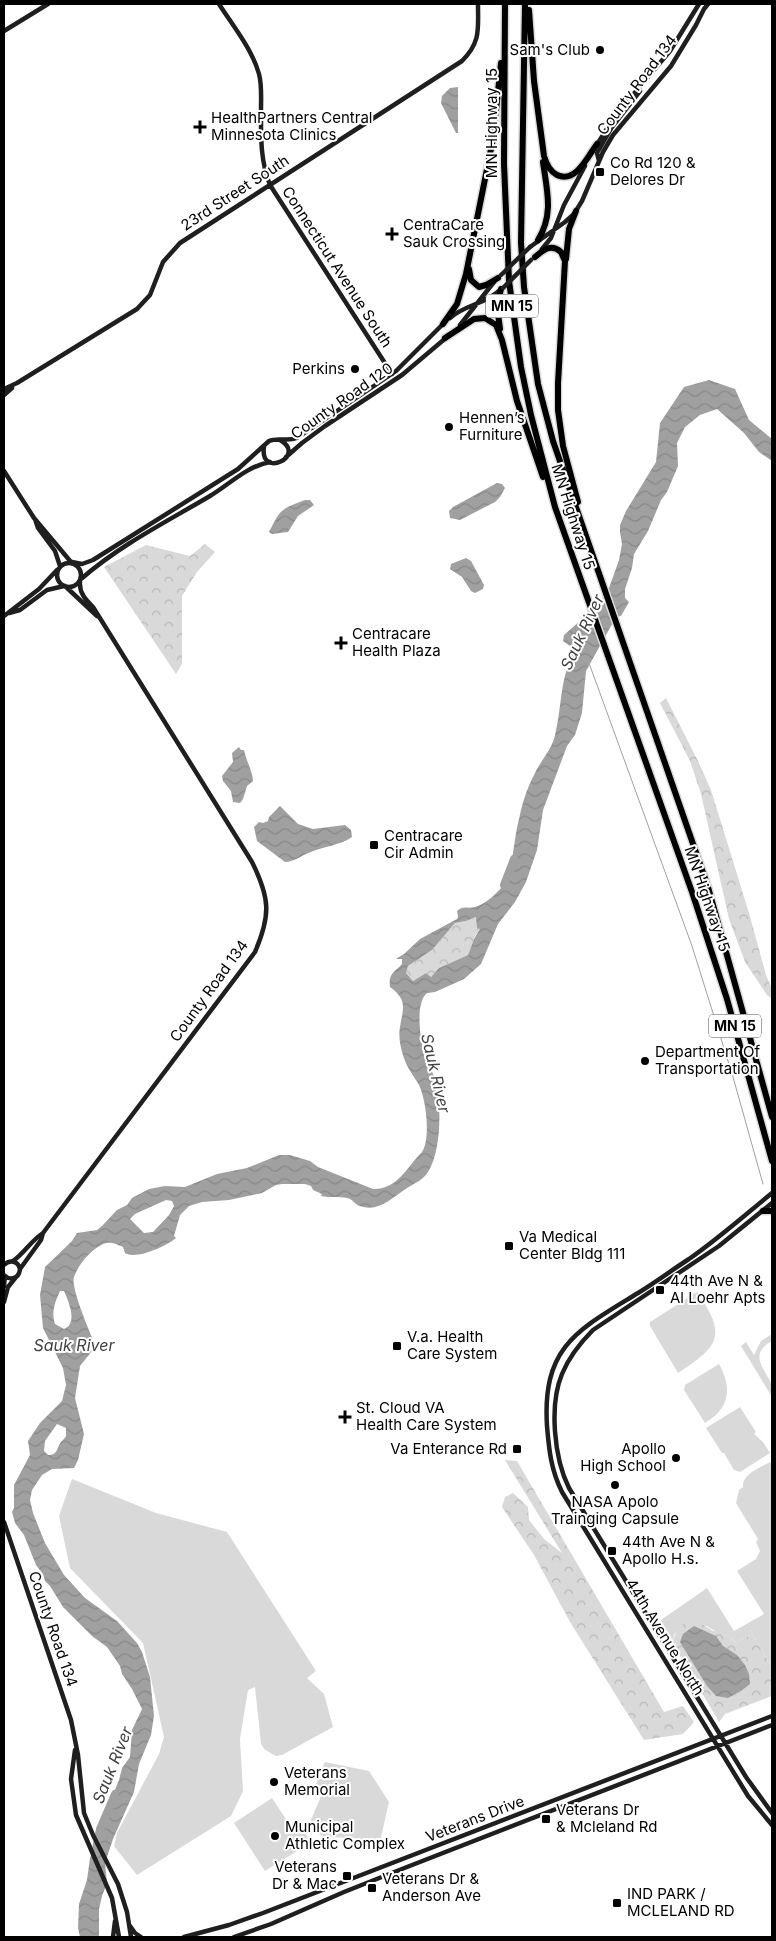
<svg xmlns="http://www.w3.org/2000/svg" width="776" height="1941" font-family="Inter,sans-serif">
<style>
.grass{fill:#d9d9d9}
.forest{fill:url(#forest-crowns)}
.water{fill:url(#water-waves);fill-rule:evenodd}
.lines{fill:none;stroke-linecap:round;stroke-linejoin:round}
.stream{stroke:#a0a0a0;stroke-width:1}
.river{stroke:#a0a0a0;stroke-width:8}
.highway-casing{stroke:#dbdbdb;stroke-width:9}
.secondary{stroke:#1f1f1f;stroke-width:4.5}
.highway{stroke:#000;stroke-width:6}
.secondary-bridge{stroke:#1f1f1f;stroke-width:4.5}
.poi-dot{fill:#000;stroke:#fff;stroke-width:2}
.labels{text-anchor:middle;stroke-width:4;stroke-linejoin:round;paint-order:stroke}
.shield{fill:#fff;stroke:#4c4c4c;stroke-width:1}
.shield-label{font-size:14px;font-weight:bold;fill:#000}
.poi-label{font-size:15px;fill:#000;stroke:#fff;text-anchor:start}
.street-label{font-size:15px;fill:#000;stroke:#fff}
.water-label{font-size:16px;font-style:italic;fill:#414141;stroke:#fff}
</style>
<defs>
<pattern id="forest-crowns" width="20" height="18" patternUnits="userSpaceOnUse" patternTransform="scale(1.25)"><rect width="20" height="18" fill="#d9d9d9"/><path d="M2 6a3 3 0 1 1 6 0M12 15a3 3 0 1 1 6 0" fill="none" stroke="#b8b8b8"/></pattern>
<pattern id="water-waves" width="16" height="10" patternUnits="userSpaceOnUse" patternTransform="scale(1.25)"><rect width="16" height="10" fill="#a0a0a0"/><path d="M0 5q4-4 8 0t8 0" fill="none" stroke="#888"/></pattern>
</defs>
<rect width="100%" height="100%" fill="#fff"/>
<path class="grass" d="M697,1292c30,43 23,54 -19,81l-28,-47v-4z
M772,1334v7c-25,14 -6,29 0,44 1,4 0,9 0,12l-31,-51 5,-4 8,13 7,-14z
M719,1364c14,25 10,45 -14,59l-21,-33 1,-5z
M740,1407l16,25 -2,2 9,8 7,11 -30,19 -6,-2 -10,-17h-2l-16,-25z
M772,1461v206l-20,-33 -16,9c-11,-13 -18,-8 -29,-17l-32,7 -3,9 -11,-22 46,-32 27,43 30,-17 -27,-43 19,-12 4,-8 -4,-9 2,-3 -22,-36 3,-13 4,-3c-1,-14 19,-20 29,-26z
M72,1479l84,34 71,19 89,139 -9,7 17,16 9,33 -51,28 -6,1 -11,-6 -4,-6 -6,-57 -7,3 -8,49 3,52 -12,25 -94,59 -23,-29 3,-13 42,-79 5,-17 -21,-94 -73,-75 -11,-52z
M325,1762l44,9 20,31 -10,44h-22l-2,-8 -30,-1 -13,-6 -1,-11 13,-31 -8,-5z
M272,1798l23,35 7,-5 7,11 -4,7 -40,25 -31,-48z"/>
<path class="forest" d="M205,544l10,8 -18,20 -15,24v68l-6,10 -72,-107 42,-22 44,11z
M666,698l32,63 13,29 38,123 17,62 6,14v10l-5,-4 -22,-33 -16,-43 -28,-125 -11,-33 -30,-58z
M476,917l4,12 -5,7 -7,19 -29,13 -8,9 -5,-4 -13,8 -7,-8 2,-7 24,-16 23,-27 11,-2z
M505,1460l12,1 147,251 19,-6 11,16 -11,12 -39,6 -74,-118 -36,-67 -32,-48 3,-10 8,-4 15,14 1,13 15,19 18,14z
M686,1623l16,1 11,7h10l13,12 16,-9 20,33v29l-47,18 -6,8 -47,-80 7,-16z"/>
<path class="water" d="M458,87v46h-2l-15,-30 1,-7 8,-8z
M709,380l26,9 14,31 23,19v22l-13,-9 -15,-19 -27,-24 -17,6 -15,12 -8,16 1,23 -11,26 -6,8 -13,31 -14,23 -2,14 -7,21v9l4,4 -8,14 -5,1 -30,54 -4,42 -7,22 -8,11 -24,64 -6,40 -11,32 -11,20 -17,22 -17,40 -17,15 -29,13 -8,1c-13,11 -6,50 -2,66 2,6 7,11 9,17 8,23 8,75 -6,96 -5,8 -13,11 -21,16 -14,9 -29,25 -47,18 -5,-1 -7,-7 -13,-8 -8,-2 -17,0 -26,-2l1,-2 -9,-4 -2,-4 -6,-2h-23l-6,1 -14,8 -33,7 -27,2 -13,4 -9,9 -6,21 2,2c-9,8 -40,22 -51,15l-2,-6c-13,-6 -17,-6 -28,2 -9,7 -17,17 -21,28 -4,9 17,59 22,69l-16,20 -5,32 9,36 -6,26 -4,8 -22,1 -10,6 -10,15 -2,10 3,13 12,30 19,32 21,23 32,23 20,22 5,9 8,25 4,39 -3,19 -12,29 -5,28 -21,47 -8,24 2,20 -5,13 -3,13v28h-19l-2,-9 1,-24 8,-24 3,-22 17,-37 5,-24 7,-17 3,-12 8,-11 2,-27 10,-21 -10,-20 -10,-15 -2,-8 -13,-19 -15,-11 -29,-29 -13,-21 -5,-5 -2,-7 -7,-9 -12,-30 -9,-12 -3,-11 2,-4v-23l16,-30 -2,-14 12,-18 22,-22 4,-16 -3,-17 -20,-40 -3,-33 5,-28 27,-26 5,-8 20,-3 5,-4 15,-16 10,-5 5,-7 17,-9 16,-3 20,1 32,-13 30,-6 32,-13h11l20,6 8,6 55,22c24,1 34,-22 49,-37 9,-13 4,-53 -3,-67 -5,-9 -12,-17 -15,-27 -3,-8 -6,-22 -4,-31 3,-19 8,-27 -10,-40 -2,-14 5,-15 12,-23v-5h-6l8,-5 16,-15 37,-20 1,-2 -1,-6c6,-6 10,-2 18,-4 9,-2 21,-13 27,-20 10,-14 10,-31 13,-47 1,-10 4,-20 6,-30 3,-12 7,-24 13,-35 6,-14 18,-25 21,-40 7,-28 5,-60 20,-85l-2,-5 -3,1 -7,-5 1,-6 35,-31 10,-16 10,-28 3,-16 -2,-12v-7l6,-14 30,-49 4,-39 24,-36zM476,917l1,11 3,1 -6,10 -6,16 -29,13 -8,9 -5,-4 -13,8 -7,-8 2,-7 24,-16 23,-27 11,-2zM166,1200l6,1 2,5 -5,9 -16,17 -9,1 -14,-14 5,-5zM60,1291h4c5,11 14,33 0,38l-9,-5c-4,-12 0,-22 5,-33zM57,1424l9,4v8c-1,2 -3,4 -5,6 -5,7 -3,13 -13,13l-4,-4 1,-10z
M497,483l5,1 3,4 -5,9 -5,5 -35,18 -10,-2 -1,-7 4,-4z
M305,500h5l4,5 -16,11 -10,16 -16,2 -3,-2c12,-23 10,-22 36,-32z
M466,558l5,3 13,24 -1,4 -8,4 -4,-2 -9,-14 -12,-8 1,-5z
M239,747l2,3h3c2,10 9,23 9,31l-6,5 -4,13 -3,4 -7,-1 -2,-11 -8,-10 -1,-5 11,-14 -1,-9z
M280,806l18,18 15,5 32,-4 6,5 1,7c-13,9 -28,9 -41,15 -9,3 -17,10 -26,10l-28,-21 -3,-14 5,-5 4,1 5,-2 1,-4z
M694,1626l22,10 7,10 14,9 8,10 4,9 1,10 -9,7 -13,7 -12,-2 -9,-10 -27,-44 3,-8z"/>
<g class="lines">
<path class="stream" d="M589,663l103,283 41,131 30,107"/>
<path class="river" d="M504,885l10,-26
M96,1849l4,-20 15,-35"/>
<g class="highway-casing">
<path id="highway" d="M505,4l-1,160 5,117 12,86 10,48 24,92 137,385 35,107 45,162
M525,4l-4,239 3,44 14,97 15,57 155,446 64,230
M529,10l5,71 10,75c2,7 5,15 13,19 19,9 31,-19 40,-31
M538,240c16,-26 9,-49 5,-78
M535,257c8,-7 16,-14 26,-5l4,9 -7,122v27l5,36 15,56
M566,259l3,-30 7,-18
M469,269l2,11 8,7 7,-2 12,-7
M443,324l14,-20 9,-30 27,-135 8,-76
M500,329l-3,-23 4,-17
M445,338l29,-19 11,-1 11,7 6,15 15,61 26,76
M763,1211h9"/>
</g>
<path class="secondary" d="M219,4c14,22 33,45 40,70 3,11 2,24 2,35 0,27 -1,51 9,76l122,189
M4,31l44,-27
M596,146l19,-30 55,-65 29,-47
M599,161l-2,-8 15,-26 28,-36
M530,247l35,-25 9,-8 8,-13 21,-49 10,-17 58,-69 25,-41 8,-16 4,-5
M542,249l9,-11 13,-33 21,-39
M450,318c14,-13 35,-14 49,-27
M460,325l34,-43
M4,389l13,-6 120,-74 13,-14 13,-33 17,-19 282,-182c19,-19 16,-32 16,-57
M4,395l8,-7
M264,447c-5,32 44,9 16,-7
M286,457l16,-14 23,-17 77,-51 45,-38
M4,471l30,47 37,44
M35,519l3,9 17,23 5,15
M72,562l10,2 11,-4 145,-91 31,-28c9,-4 18,1 28,-3l99,-67 48,-48
M57 575a12 12 0 1 1 24 0a12 12 0 1 1-24 0Z
M81,579c39,-34 85,-57 129,-83 20,-12 37,-30 60,-34
M65,586l32,30
M9,613l11,-3 27,-20 17,-4
M4,616l35,-27 18,-19
M772,1193c-27,22 -54,46 -83,66 -17,11 -33,23 -51,34 -60,37 -96,53 -91,133 2,24 4,44 15,66l186,304 24,29
M772,1203l-53,43 -126,84c-13,13 -24,27 -31,44 -13,31 -8,84 7,114l177,289 26,36
M13,1261c11,-8 18,-20 30,-28
M4,1265c6,-6 14,-4 16,4 -1,10 -10,12 -16,6
M20,1269l21,-29 2,-7 212,-281c16,-37 15,-54 -3,-90l-159,-255c-7,-7 -14,-14 -13,-25
M4,1286l1,-10
M4,1302l4,-15 8,-10
M4,1522l67,198 7,35 6,58 9,22 25,49 9,28 4,25
M75,1750l-4,29 5,36 36,83 7,39
M130,1926l5,7 6,4
M113,1937l2,-16
M184,1937l45,-12 34,-12 509,-197
M234,1937l37,-13 73,-32 63,-25 365,-142"/>
<use href="#highway" class="highway"/>
<path class="secondary-bridge" d="M501,275l29,-28
M503,288l28,-28"/>
</g>
<g class="poi-dot">
<circle cx="600" cy="50" r="5"/>
<path d="M197.5 119.5h5v5h5v5h-5v5h-5v-5h-5v-5h5z"/>
<rect x="595" y="167" width="10" height="10" rx="2.5"/>
<path d="M389.5 226.5h5v5h5v5h-5v5h-5v-5h-5v-5h5z"/>
<circle cx="355" cy="369" r="5"/>
<circle cx="449" cy="427" r="5"/>
<path d="M338.5 635.5h5v5h5v5h-5v5h-5v-5h-5v-5h5z"/>
<rect x="369" y="840" width="10" height="10" rx="2.5"/>
<circle cx="645" cy="1061" r="5"/>
<rect x="504" y="1241" width="10" height="10" rx="2.5"/>
<rect x="655" y="1285" width="10" height="10" rx="2.5"/>
<rect x="392" y="1341" width="10" height="10" rx="2.5"/>
<path d="M342.5 1409.5h5v5h5v5h-5v5h-5v-5h-5v-5h5z"/>
<rect x="512" y="1444" width="10" height="10" rx="2.5"/>
<circle cx="676" cy="1458" r="5"/>
<circle cx="615" cy="1485" r="5"/>
<rect x="607" y="1546" width="10" height="10" rx="2.5"/>
<circle cx="274" cy="1782" r="5"/>
<rect x="541" y="1814" width="10" height="10" rx="2.5"/>
<circle cx="275" cy="1836" r="5"/>
<rect x="342" y="1871" width="10" height="10" rx="2.5"/>
<rect x="367" y="1883" width="10" height="10" rx="2.5"/>
<rect x="612" y="1898" width="10" height="10" rx="2.5"/>
</g>
<g class="labels">
<g class="shield">
<rect x="486" y="294.5" width="52" height="23" rx="4"/>
<rect x="709" y="1014.5" width="52" height="23" rx="4"/>
</g>
<g class="shield-label">
<text x="512" y="311">MN 15</text>
<text x="735" y="1031">MN 15</text>
</g>
<g class="poi-label">
<text x="590" y="55" text-anchor="end">Sam's Club</text>
<text x="211" y="123">HealthPartners Central<tspan x="211" dy="17">Minnesota Clinics</tspan></text>
<text x="610" y="168">Co Rd 120 &amp;<tspan x="610" dy="17">Delores Dr</tspan></text>
<text x="403" y="230">CentraCare<tspan x="403" dy="17">Sauk Crossing</tspan></text>
<text x="345" y="374" text-anchor="end">Perkins</text>
<text x="459" y="423">Hennen’s<tspan x="459" dy="17">Furniture</tspan></text>
<text x="352" y="639">Centracare<tspan x="352" dy="17">Health Plaza</tspan></text>
<text x="384" y="841">Centracare<tspan x="384" dy="17">Cir Admin</tspan></text>
<text x="655" y="1057">Department Of<tspan x="655" dy="17">Transportation</tspan></text>
<text x="519" y="1242">Va Medical<tspan x="519" dy="17">Center Bldg 111</tspan></text>
<text x="670" y="1286">44th Ave N &amp;<tspan x="670" dy="17">Al Loehr Apts</tspan></text>
<text x="407" y="1342">V.a. Health<tspan x="407" dy="17">Care System</tspan></text>
<text x="356" y="1413">St. Cloud VA<tspan x="356" dy="17">Health Care System</tspan></text>
<text x="507" y="1454" text-anchor="end">Va Enterance Rd</text>
<text x="666" y="1454" text-anchor="end">Apollo<tspan x="666" dy="17">High School</tspan></text>
<text x="615" y="1507" text-anchor="middle">NASA Apolo<tspan x="615" dy="17">Trainging Capsule</tspan></text>
<text x="622" y="1547">44th Ave N &amp;<tspan x="622" dy="17">Apollo H.s.</tspan></text>
<text x="284" y="1778">Veterans<tspan x="284" dy="17">Memorial</tspan></text>
<text x="556" y="1815">Veterans Dr<tspan x="556" dy="17">&amp; Mcleland Rd</tspan></text>
<text x="285" y="1832">Municipal<tspan x="285" dy="17">Athletic Complex</tspan></text>
<text x="337" y="1872" text-anchor="end">Veterans<tspan x="337" dy="17">Dr &amp; Mac</tspan></text>
<text x="382" y="1884">Veterans Dr &amp;<tspan x="382" dy="17">Anderson Ave</tspan></text>
<text x="627" y="1899">IND PARK /<tspan x="627" dy="17">MCLELAND RD</tspan></text>
</g>
<g class="street-label">
<text transform="translate(637 85) rotate(-53)" y="5">County Road 134</text>
<text transform="translate(492 123) rotate(-90)" y="5">MN Highway 15</text>
<text transform="translate(235 193) rotate(-33)" y="5">23rd Street South</text>
<text transform="translate(337 267) rotate(57)" y="5">Connecticut Avenue South</text>
<text transform="translate(342 401) rotate(-35)" y="5">County Road 120</text>
<text transform="translate(573 517) rotate(72)" y="5">MN Highway 15</text>
<text transform="translate(707 899) rotate(71)" y="5">MN Highway 15</text>
<text transform="translate(209 991) rotate(-54)" y="5">County Road 134</text>
<text transform="translate(53 1629) rotate(71)" y="5">County Road 134</text>
<text transform="translate(665 1637) rotate(58)" y="5">44th Avenue North</text>
<text transform="translate(475 1819) rotate(-21)" y="5">Veterans Drive</text>
</g>
<g class="water-label">
<text transform="translate(582 632) rotate(-65)" y="6">Sauk River</text>
<text transform="translate(436 1073) rotate(77)" y="6">Sauk River</text>
<text x="74" y="1351">Sauk River</text>
<text transform="translate(112 1765) rotate(-68)" y="6">Sauk River</text>
</g>
</g>
<rect width="776" height="1941" fill="none" stroke="#000000" stroke-width="10"/>
</svg>
